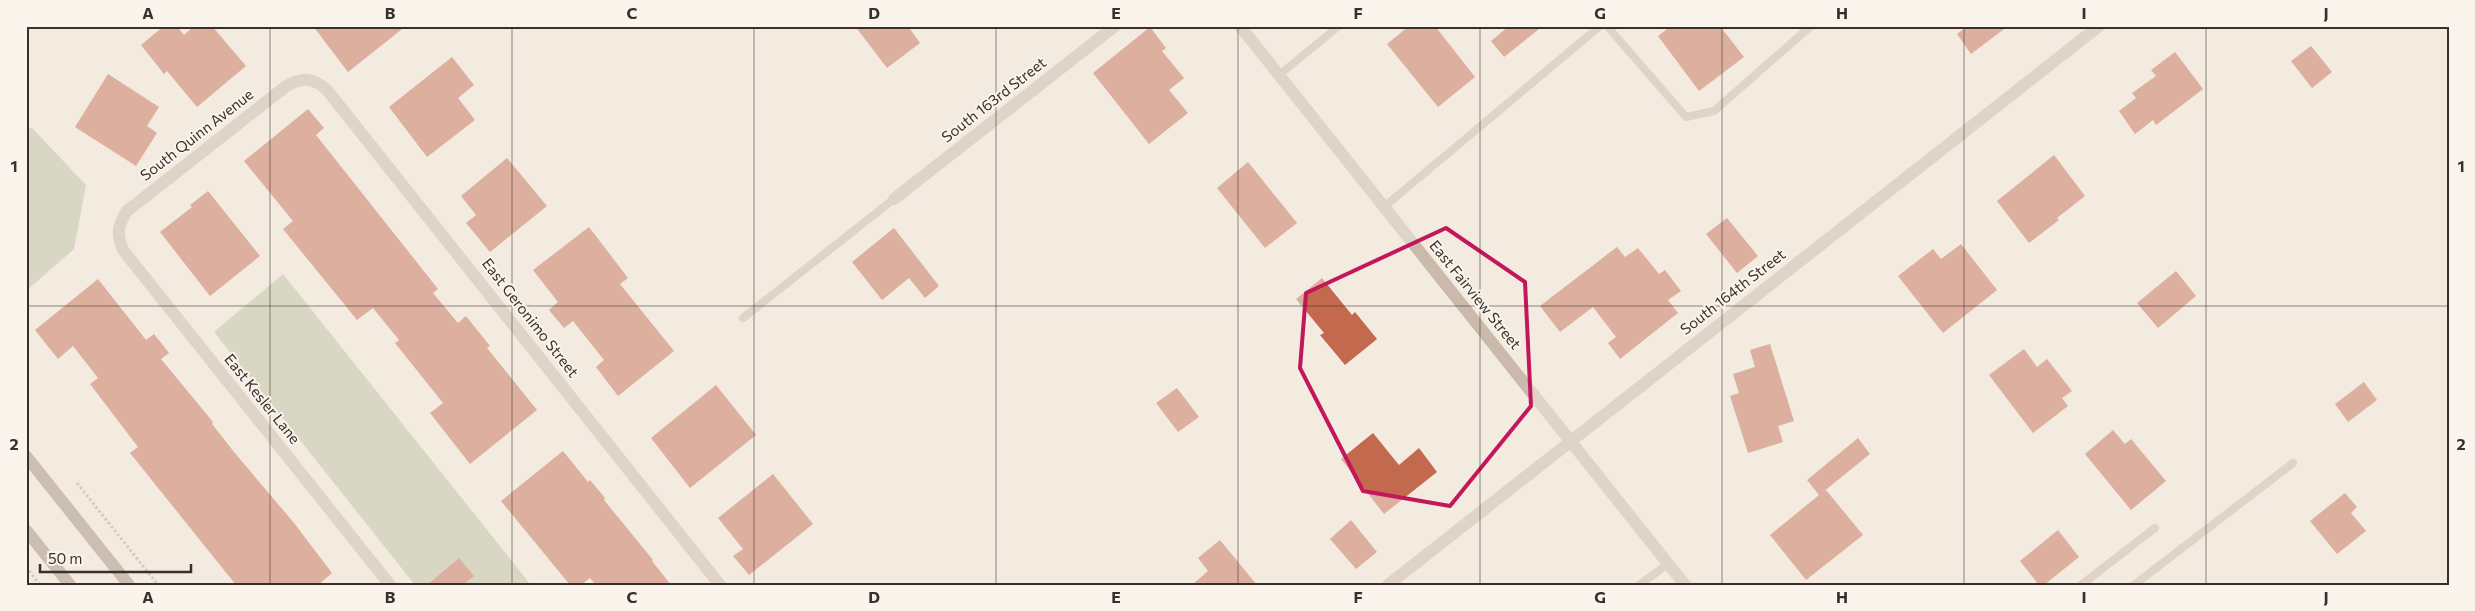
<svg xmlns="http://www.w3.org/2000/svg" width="2475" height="611" font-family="Commissioner,sans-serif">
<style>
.green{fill:#b7c2a0}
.building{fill:#c3694e}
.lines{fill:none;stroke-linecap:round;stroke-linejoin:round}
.path{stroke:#b7a496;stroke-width:3;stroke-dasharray:2.5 2.5;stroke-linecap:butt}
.service{stroke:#cbb9ac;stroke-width:8}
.minor{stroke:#cbb9ac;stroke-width:12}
.secondary{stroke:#9f897d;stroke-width:12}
.marked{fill:none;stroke:#c2185b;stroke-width:4;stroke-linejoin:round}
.grid{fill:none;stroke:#392f2b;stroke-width:1;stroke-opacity:0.55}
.labels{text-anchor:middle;stroke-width:4;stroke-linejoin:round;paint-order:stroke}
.street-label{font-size:15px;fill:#392f2b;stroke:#faf4ec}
.neatline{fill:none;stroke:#392f2b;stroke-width:2}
.grid-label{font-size:16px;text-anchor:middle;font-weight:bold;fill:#392f2b}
</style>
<rect width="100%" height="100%" fill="#f3eae0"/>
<path class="green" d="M26,127l7,2 53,56 -12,64 -48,42z
M283,274l248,311h-116l-201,-253z"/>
<path class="building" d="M164,26h13l7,9 10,-9h18l34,40 -49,41 -30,-36 -3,3 -23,-29z
M313,26h93l-58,46z
M855,26h53l12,17 -33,25z
M1409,26h26l40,51 -37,30 -51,-63z
M1509,26h34l-39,31 -13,-16z
M1671,26h49l24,31 -45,34 -41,-55z
M1968,26h40l-37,28 -14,-20z
M1150,27l16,21 -4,3 22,27 -15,12 19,23 -39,31 -56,-71z
M2311,46l21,26 -20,16 -21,-27z
M2175,52l28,37 -47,36 -3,-5 -18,14 -16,-23 17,-13 -4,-5 24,-17 -5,-6z
M452,57l22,28 -16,13 17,22 -48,37 -38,-50z
M108,74l51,33 -12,19 10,7 -21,33 -61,-39z
M308,109l16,19 -8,7 122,154 -5,4 25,30 8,-7 24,30 -3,2 50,62 -67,54 -40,-51 13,-10 -48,-60 4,-3 -26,-32 -16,12 -74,-91 10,-8 -49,-60z
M2054,155l31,41 -28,22 2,2 -30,23 -32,-42z
M507,158l40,48 -57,46 -24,-29 10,-8 -15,-19z
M1248,162l49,61 -32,25 -48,-60z
M208,191l52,65 -50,40 -50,-64 32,-25 -2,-2z
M1727,218l31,38 -21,17 -31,-39z
M589,227l39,51 -8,6 54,67 -56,45 -22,-29 8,-7 -31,-39 -9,7 -15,-18 9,-8 -25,-32z
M894,228l45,58 -14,12 -16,-20 -27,22 -30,-38z
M1961,244l36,46 -54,43 -45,-57 35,-27 8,10z
M1617,247l8,10 13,-9 21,26 6,-4 16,21 -13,9 10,13 -58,46 -12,-16 8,-6 -23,-30 -33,25 -20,-26z
M2176,271l20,25 -38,32 -21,-25z
M1322,278l30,37 3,-3 22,27 -32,26 -25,-30 4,-2 -28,-34z
M98,279l48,61 8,-6 15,19 -8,6 52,63 -1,2 22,28 60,71 38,50 -14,12h-82l-106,-132 8,-6 -48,-63 8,-6 -25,-32 -15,13 -23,-29z
M1770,344l24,77 -16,5 5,16 -35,11 -18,-57 9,-3 -6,-19 22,-7 -5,-17z
M2024,349l13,18 10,-8 25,32 -10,7 6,8 -35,27 -44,-58z
M2364,382l13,18 -29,22 -13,-18z
M716,385l40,50 -66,53 -39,-50z
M1177,388l22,29 -21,15 -22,-29z
M2113,430l12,14 6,-5 35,42 -35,29 -46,-56z
M1373,433l26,32 20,-17 18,24 -53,42 -43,-55z
M1858,438l12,16 -47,38 3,-2 37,45 -57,45 -36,-45 49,-40 -12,-15z
M563,451l25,31 2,-2 15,18 -1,2 49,60 -1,1 19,24h-75l-6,-7 -9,7h-11l-69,-84z
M773,474l40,50 -64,51 -16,-19 10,-7 -25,-31z
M2345,493l12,14 -6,6 15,18 -29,23 -27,-33z
M1351,520l26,32 -21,17 -26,-30z
M2058,530l21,27 -35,28h-5l-19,-24z
M1220,540l37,45h-65l16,-14 -10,-13z
M459,558l15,18 -11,9h-36z"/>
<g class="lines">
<path class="path" d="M77,483l81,102
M26,567l14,18"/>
<path class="service" d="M1607,26l79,91 28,-6 97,-85
M1279,75l60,-49
M1384,207l216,-181
M743,318l151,-119
M1639,585l29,-21
M2081,585l74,-57
M2134,585l159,-122"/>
<path class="minor" d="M1240,26l445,559
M894,199l221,-173
M390,585l-267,-335c-7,-16 -5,-25 4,-39l158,-124c17,-10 28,-10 42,3l393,495
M1388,585l711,-559"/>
<path class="secondary" d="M26,456l103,129
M26,530l44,55"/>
</g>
<path d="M0 0H2475V611H0ZM1446,228l79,54 6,124 -81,100 -87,-15 -63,-123 6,-75z" fill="#f3eae0" fill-opacity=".55" fill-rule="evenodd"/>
<path class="marked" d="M1446,228l79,54 6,124 -81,100 -87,-15 -63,-123 6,-75z"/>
<path class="grid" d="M270,26v559M512,26v559M754,26v559M996,26v559M1238,26v559M1480,26v559M1722,26v559M1964,26v559M2206,26v559M26,306h2423"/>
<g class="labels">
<g class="street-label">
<text transform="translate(994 100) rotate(-38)" y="5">South 163rd Street</text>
<text transform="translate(197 135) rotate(-38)" y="5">South Quinn Avenue</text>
<text transform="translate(1733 292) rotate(-38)" y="5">South 164th Street</text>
<text transform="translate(1475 295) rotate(51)" y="5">East Fairview Street</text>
<text transform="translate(530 318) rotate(52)" y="5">East Geronimo Street</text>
<text transform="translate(262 399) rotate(51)" y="5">East Kesler Lane</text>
</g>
</g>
<rect width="2475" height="611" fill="none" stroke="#faf4ec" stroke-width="55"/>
<path d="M40 564v8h151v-8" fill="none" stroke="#392f2b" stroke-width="2.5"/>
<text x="48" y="564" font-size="15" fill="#392f2b" stroke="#faf4ec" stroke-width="4" paint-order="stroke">50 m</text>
<rect x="28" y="28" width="2420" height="556" class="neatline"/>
<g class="grid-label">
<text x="148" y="19">A</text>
<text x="390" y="19">B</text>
<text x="632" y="19">C</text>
<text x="874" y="19">D</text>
<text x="1116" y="19">E</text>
<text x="1358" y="19">F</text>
<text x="1600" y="19">G</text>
<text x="1842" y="19">H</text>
<text x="2084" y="19">I</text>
<text x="2326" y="19">J</text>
<text x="14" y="172">1</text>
<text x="2461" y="172">1</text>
<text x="14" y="450">2</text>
<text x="2461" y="450">2</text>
<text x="148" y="603">A</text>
<text x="390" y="603">B</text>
<text x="632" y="603">C</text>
<text x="874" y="603">D</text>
<text x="1116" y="603">E</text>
<text x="1358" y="603">F</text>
<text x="1600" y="603">G</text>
<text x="1842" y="603">H</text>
<text x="2084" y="603">I</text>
<text x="2326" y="603">J</text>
</g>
</svg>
